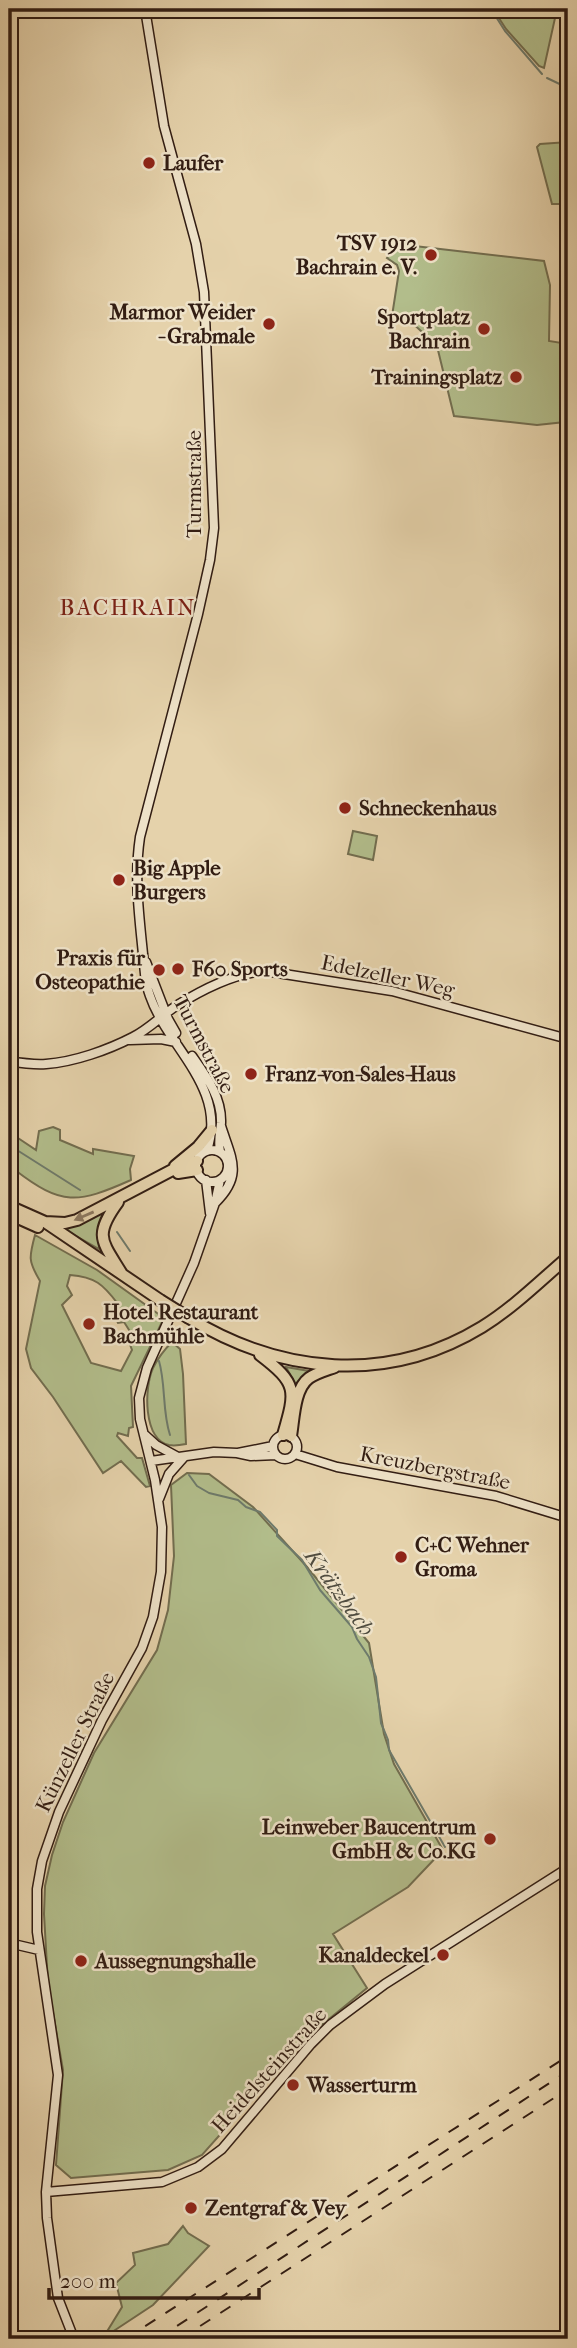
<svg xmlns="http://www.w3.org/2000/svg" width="577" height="2348" font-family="'IM FELL French Canon',serif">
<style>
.green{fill:#b2bd8b;stroke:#726d4f;stroke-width:2;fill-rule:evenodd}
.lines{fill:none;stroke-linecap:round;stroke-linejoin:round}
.stream{stroke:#6e7a6b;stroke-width:2}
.secondary-casing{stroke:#321d13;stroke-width:11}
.highway-casing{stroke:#321d13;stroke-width:14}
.secondary{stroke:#eee2c8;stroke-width:8}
.highway{stroke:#e5d2ab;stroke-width:10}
.rail{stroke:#321d13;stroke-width:2;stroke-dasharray:12 12;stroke-linecap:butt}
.highway-bridge-casing{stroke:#321d13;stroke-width:14;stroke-linecap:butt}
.highway-bridge{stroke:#e5d2ab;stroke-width:10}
.oneway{fill:#8c785f}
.poi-dot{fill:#8f2418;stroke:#eee2c8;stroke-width:2.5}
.labels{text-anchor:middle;stroke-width:5;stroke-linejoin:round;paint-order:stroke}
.poi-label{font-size:21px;font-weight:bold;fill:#321d13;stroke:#eee2c8;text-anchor:start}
.street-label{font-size:21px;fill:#321d13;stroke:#eee2c8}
.neighbourhood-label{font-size:23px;letter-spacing:2px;fill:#7a1f14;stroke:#eee2c8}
.water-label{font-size:23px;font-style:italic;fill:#504c3f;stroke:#eee2c8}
</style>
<rect width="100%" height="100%" fill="#e5d2ab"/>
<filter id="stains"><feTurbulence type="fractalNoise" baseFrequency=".00286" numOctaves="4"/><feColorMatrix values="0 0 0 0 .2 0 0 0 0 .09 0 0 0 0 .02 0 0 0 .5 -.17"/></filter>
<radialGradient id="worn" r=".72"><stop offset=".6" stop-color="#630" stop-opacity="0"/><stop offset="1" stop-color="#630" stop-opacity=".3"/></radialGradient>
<path class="green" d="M493,9h64l-13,59 -5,-2 -33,-37z
M568,142v62h-16l-15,-57 3,-3z
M397,244l147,17 6,24 -1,56 19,3v74l-3,4 -28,3 -83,-9 -17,-70 -31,-29 -14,-1 7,-45 -2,-6 -10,-7z
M353,831l24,5 -4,24 -25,-6z
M53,1127l7,3v10l33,14v-5l41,7 -4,13 1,11c-54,24 -69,26 -116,-10l-6,-2v-36l27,18 3,-19z
M107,1209l-9,21 1,19 -37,-21z
M35,1235l62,35 67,48 -33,68 2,41 -4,1 -1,8 -10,-3 -1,3 20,22h5l8,28 -4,1 -25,-26 -18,12 -50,-76 -22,-29 -5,-19 14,-68c-12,-20 -11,-24 -5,-46zM70,1275c25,2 33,9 48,29l-6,6 6,13 6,-1 7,11 -3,6 4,11 -11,21 -30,-8 -29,-58 10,-10 -5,-9z
M172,1342l8,7 3,25 3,70c-5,1 -12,2 -17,1 -26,-6 -25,-57 -16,-77 5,-10 11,-18 19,-26z
M286,1367l23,4 1,2 -15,16 -2,-9z
M187,1473l22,1 44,33 55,61 61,75 15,91 10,30 49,86 -35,37 -75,47 34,54 -60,49 -105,118 -34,15 -97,8 -15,-13 7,-95 -15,-86 -4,-70 1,-28 7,-31 11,-33 31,-69 63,-103 11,-40 6,-54 -3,-71z
M183,2226l5,7 21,13 -56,59 -50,33 19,-31 -6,-24 19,-18 -2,-12 35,-9z"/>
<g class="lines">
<path class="stream" d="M491,9l14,22 37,43
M547,78l21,10
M9,1145l71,45
M117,1232l13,19
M159,1361c7,24 3,50 11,74
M189,1475l8,11 12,7 29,7 8,7 14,5 17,18v6l25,24 18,30 32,37 5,12 12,18 7,20 5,46 7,17 1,10 56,97"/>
<g class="secondary-casing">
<path id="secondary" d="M145,9l19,117 32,118 8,48 10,236 -4,32 -12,54 -58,223c-6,40 -1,77 3,117 2,15 1,27 7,42 18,52 78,92 57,154
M146,962l22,57 8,14
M130,1040l31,-1 15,3
M192,1056c14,20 30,41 29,67 -1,11 -3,18 -1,29
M9,1061c12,2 25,4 37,3 28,-2 62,-14 87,-27 16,-8 28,-21 43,-31 27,-17 58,-33 89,-35l127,20 176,48
M196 1166a16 16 0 1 1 32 0a16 16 0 1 1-32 0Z
M206,1180l4,33
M215,1203c29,-28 16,-45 6,-77
M273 1447a12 12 0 1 1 24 0a12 12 0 1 1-24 0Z
M145,1435l11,10 22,12
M238,1453l35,-7
M295,1454l42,13 159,29 72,22
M151,1461l63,-9 23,1 14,3 25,-1
M159,1499l10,-25 15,-17
M9,1943l30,7
M46,2192l116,-10 36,-15 24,-18 89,-105 19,-19 55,-41 183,-116
M74,2339l-16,-41 -11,-80 -1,-26 12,-117 -21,-143v-43l5,-28 17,-49 43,-92 40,-72 11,-31 8,-45 1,-45 -7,-47 -15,-61 -1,-21 8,-30 47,-105 21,-60 5,-23"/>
</g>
<g class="highway-casing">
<path id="highway" d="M175,1166l23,-19 14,-17
M178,1173l19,-3
M118,1202c-25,34 -16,39 4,72
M9,1206l36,16 115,78
M9,1214l29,13
M45,1222l20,1 12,-3 101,-53 19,-6
M189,1318c92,56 198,67 293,9 31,-19 58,-46 86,-70
M260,1355c38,29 36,35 23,80
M291,1436c3,-17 3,-47 18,-58 7,-5 18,-8 26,-11"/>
</g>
<use href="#secondary" class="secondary"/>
<use href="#highway" class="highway"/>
<path class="rail" d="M125,2339l443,-283
M157,2339l411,-268
M180,2339l388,-250"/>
<g class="highway-bridge-casing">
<path id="highway-bridge" d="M160,1300l29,18"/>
</g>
<use href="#highway-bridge" class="highway-bridge"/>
</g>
<defs><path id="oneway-solid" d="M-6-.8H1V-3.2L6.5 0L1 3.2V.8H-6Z" transform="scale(1.75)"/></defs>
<use class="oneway" href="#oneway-solid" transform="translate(84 1216) rotate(157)"/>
<g class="poi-dot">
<circle cx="149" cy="163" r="7"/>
<circle cx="431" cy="255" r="7"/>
<circle cx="269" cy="324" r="7"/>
<circle cx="484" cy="329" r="7"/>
<circle cx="516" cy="377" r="7"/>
<circle cx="345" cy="808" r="7"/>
<circle cx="119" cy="880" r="7"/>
<circle cx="178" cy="969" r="7"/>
<circle cx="159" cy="970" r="7"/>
<circle cx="251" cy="1074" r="7"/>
<circle cx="89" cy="1324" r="7"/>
<circle cx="401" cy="1557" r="7"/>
<circle cx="490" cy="1839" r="7"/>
<circle cx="443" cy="1955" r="7"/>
<circle cx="81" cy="1961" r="7"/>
<circle cx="293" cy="2085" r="7"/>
<circle cx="191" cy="2208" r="7"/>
</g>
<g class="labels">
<g class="poi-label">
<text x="163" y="170">Laufer</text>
<text x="417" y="250" text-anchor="end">TSV 1912<tspan x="417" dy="24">Bachrain e. V.</tspan></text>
<text x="255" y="319" text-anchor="end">Marmor Weider<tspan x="255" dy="24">- Grabmale</tspan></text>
<text x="470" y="324" text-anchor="end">Sportplatz<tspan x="470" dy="24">Bachrain</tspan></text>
<text x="502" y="384" text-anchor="end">Trainingsplatz</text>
<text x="359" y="815">Schneckenhaus</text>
<text x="133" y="875">Big Apple<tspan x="133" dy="24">Burgers</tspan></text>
<text x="145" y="965" text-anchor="end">Praxis für<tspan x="145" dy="24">Osteopathie</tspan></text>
<text x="192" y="976">F60 Sports</text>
<text x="265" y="1081">Franz-von-Sales-Haus</text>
<text x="103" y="1319">Hotel Restaurant<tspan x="103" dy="24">Bachmühle</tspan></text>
<text x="415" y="1552">C+C Wehner<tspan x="415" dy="24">Groma</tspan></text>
<text x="476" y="1834" text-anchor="end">Leinweber Baucentrum<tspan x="476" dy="24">GmbH &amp; Co.KG</tspan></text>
<text x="429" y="1962" text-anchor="end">Kanaldeckel</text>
<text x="95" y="1968">Aussegnungshalle</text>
<text x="307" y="2092">Wasserturm</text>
<text x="205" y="2215">Zentgraf &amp; Vey</text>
</g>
<g class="street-label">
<text transform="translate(194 484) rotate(-90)" y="7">Turmstraße</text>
<text transform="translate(388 976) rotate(12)" y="7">Edelzeller Weg</text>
<text transform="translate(204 1044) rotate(62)" y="7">Turmstraße</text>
<text transform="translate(435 1468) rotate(11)" y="7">Kreuzbergstraße</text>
<text transform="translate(75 1742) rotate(-64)" y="7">Künzeller Straße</text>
<text transform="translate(269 2070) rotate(-48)" y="7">Heidelsteinstraße</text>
</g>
<g class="neighbourhood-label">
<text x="128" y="615">BACHRAIN</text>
</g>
<g class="water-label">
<text transform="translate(340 1592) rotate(54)" y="8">Krätzbach</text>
</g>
</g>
<rect width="577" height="2348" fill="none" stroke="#e5d2ab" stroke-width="35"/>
<rect x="10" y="10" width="556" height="2327" fill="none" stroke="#321d13" stroke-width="3.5"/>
<rect x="18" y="18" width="542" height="2313" fill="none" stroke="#321d13" stroke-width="2"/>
<path d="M49 2288v10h210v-10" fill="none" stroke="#321d13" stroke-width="3.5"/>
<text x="60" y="2288" font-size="21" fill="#321d13" stroke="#eee2c8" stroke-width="5" paint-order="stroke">200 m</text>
<rect width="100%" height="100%" filter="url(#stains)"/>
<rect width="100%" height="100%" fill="url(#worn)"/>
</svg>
